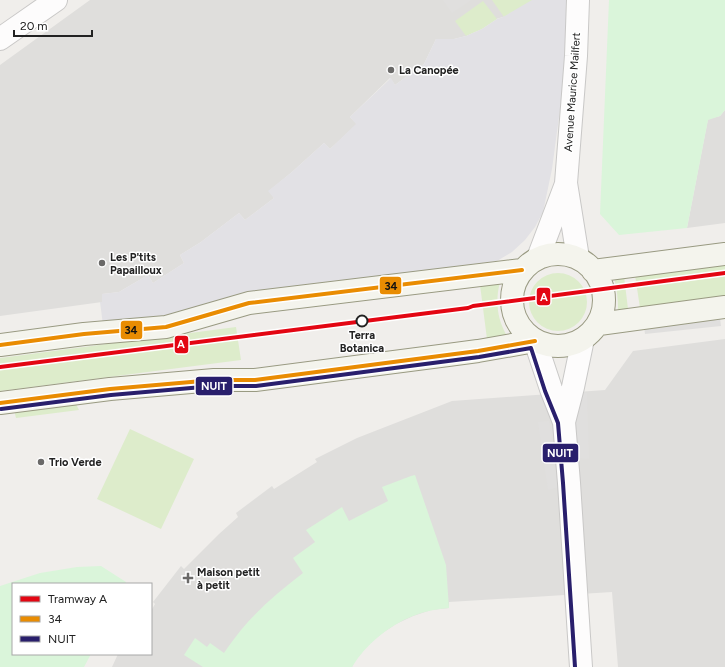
<svg xmlns="http://www.w3.org/2000/svg" width="725" height="667" font-family="Figtree,sans-serif">
<style>
.residential{fill:#dfdedc}
.grass{fill:#ddeccb}
.park{fill:#daf5da}
.parking{fill:#e0dfde}
.plaza{fill:#e2e1e5}
.lines{fill:none;stroke-linecap:round;stroke-linejoin:round}
.street-casing{stroke:#c9c8c7;stroke-width:24}
.secondary-casing{stroke:#999a82;stroke-width:24}
.street{stroke:#fdfcfc;stroke-width:22}
.secondary{stroke:#f4f4ed;stroke-width:22}
.bus-1-casing{stroke:#fff;stroke-width:7}
.bus-2-casing{stroke:#fff;stroke-width:7}
.bus-1{stroke:#e98c02;stroke-width:4}
.bus-2{stroke:#291f6c;stroke-width:4}
.tram-1-casing{stroke:#fff;stroke-width:7}
.tram-1{stroke:#e30613;stroke-width:4}
.poi-dot{fill:#6a6968;stroke:#fff;stroke-width:1.5}
.stop-dot{fill:#fff;stroke:#222;stroke-width:2}
.labels{text-anchor:middle;stroke-width:3;stroke-linejoin:round;paint-order:stroke}
.poi-label{font-size:11px;font-weight:bold;fill:#222;stroke:#fff;text-anchor:start}
.street-label{font-size:11px;fill:#222;stroke:#fff}
.stop-label{font-size:11px;font-weight:bold;fill:#222;stroke:#fff}
.line-badge{stroke:#fff;stroke-width:1.5}
.badge-label{font-size:11px;text-anchor:middle;font-weight:bold;fill:#fff}
.pale-badge-label{font-size:11px;text-anchor:middle;font-weight:bold;fill:#111}
</style>
<rect width="100%" height="100%" fill="#f0eeeb"/>
<path class="residential" d="M90,0h442l-29,17 -7,2 -30,17 -12,3h-18l-12,25 -29,21 -5,-7 -40,39 7,7 -27,25 -6,-6 -32,29 -23,19 5,7 -29,22 -6,-7 -38,29 -21,13 4,8 -31,20 -5,-8 -29,17 -17,2v8l-102,14v-251z
M725,110v113l-38,5 21,-109 12,-3z
M725,339v328h-107l-6,-75 -79,5 -84,5v6l-18,2 -18,6 -17,8 -15,10 -14,12 -12,15 -3,6h-240l6,-13h33v-43l4,-7 -2,-2 28,-36 3,3 35,-35 19,-17 -2,-4 36,-27 2,3 43,-27 -2,-3 42,-21 95,-37 153,-11 28,-39z"/>
<path class="grass" d="M492,0h52l-19,7 -21,10z
M483,1l14,18 -15,10 -16,7 -11,-15z
M725,264v33l-85,11 -5,-33z
M529 302a29 29 0 1 1 58 0a29 29 0 1 1-58 0Z
M624,276l4,33 -10,2c0,-12 -1,-22 -4,-33z
M500,282c-5,19 -3,37 7,54l-20,3 -7,-54z
M236,327l5,33 -241,31v-33z
M75,402l4,8 -63,8 -2,-8z
M130,429l64,30 -33,70 -64,-30z"/>
<path class="park" d="M609,0h116v110l-5,6 -12,4 -21,108 -68,7 -19,-21z
M415,475l31,90 3,43c-12,1 -24,3 -36,8 -25,10 -47,28 -61,51h-149l-19,-12 11,-17 12,9 3,-4 14,10c5,-8 11,-15 17,-23 18,-22 40,-40 62,-57l-10,-15 22,-16 -9,-12 36,-23 7,14 39,-20 -6,-14 29,-11z
M101,566l25,16 -1,2h-112v70h78l-7,13h-84v-81l40,-13 37,-6z"/>
<path class="parking" d="M443,0h28l-19,13z
M720,318l1,8 -76,8 -1,-7z
M575,393h12l2,66 -12,-1z
M549,421l9,66 -10,3 -10,-68z"/>
<path class="plaza" d="M532,0h35l-4,87 -11,82 -9,43 -8,15 -10,13 -13,12 -15,9 -216,30 -81,15 -38,11 -59,8 -3,-23h2v-8l17,-2 29,-17 5,8 31,-20 -4,-8 21,-13 38,-29 6,7 29,-22 -6,-7 24,-19 32,-29 6,6 26,-25 -6,-7 41,-39 4,7 29,-21 12,-25h18l12,-3 16,-7 15,-10 6,-2z"/>
<g class="lines">
<g class="street-casing">
<path id="street" d="M578,0l-2,56 -10,127 12,75
M0,39l56,-39
M538,258l28,-74
M535,341l16,48 13,33 5,61 12,184
M564,422l9,-35 10,-48"/>
</g>
<g class="secondary-casing">
<path id="secondary" d="M512 300a46 46 0 1 1 92 0a46 46 0 1 1-92 0Z
M593,271l132,-17
M599,324l126,-17
M0,345l84,-11 82,-7 83,-24 273,-33
M0,403l110,-14 104,-9h41l193,-25 30,-4 57,-10"/>
</g>
<use href="#street" class="street"/>
<use href="#secondary" class="secondary"/>
<g class="bus-1-casing">
<path id="bus-1" d="M0,345l84,-11 82,-7 83,-24 273,-33
M0,403l110,-14 104,-9h41l223,-29 57,-10"/>
</g>
<g class="bus-2-casing">
<path id="bus-2" d="M1,409l110,-14 103,-9h42l223,-29 52,-9 14,43 13,32 5,60 12,184"/>
</g>
<use href="#bus-1" class="bus-1"/>
<use href="#bus-2" class="bus-2"/>
<g class="tram-1-casing">
<path id="tram-1" d="M0,367l468,-59 5,-2 252,-33"/>
</g>
<use href="#tram-1" class="tram-1"/>
</g>
<g class="poi-dot">
<circle cx="391" cy="70" r="4"/>
<circle cx="102" cy="263" r="4"/>
<circle cx="41" cy="462" r="4"/>
<path d="M186 572h4v4h4v4h-4v4h-4v-4h-4v-4h4z"/>
</g>
<circle class="stop-dot" cx="362" cy="321" r="5.5"/>
<g class="labels">
<g class="poi-label">
<text x="399" y="74">La Canopée</text>
<text x="110" y="261">Les P'tits<tspan x="110" dy="13">Papailloux</tspan></text>
<text x="49" y="466">Trio Verde</text>
<text x="197" y="576">Maison petit<tspan x="197" dy="13">à petit</tspan></text>
</g>
<g class="street-label">
<text transform="translate(572 92) rotate(-86)" y="4">Avenue Maurice Mailfert</text>
</g>
<g class="stop-label">
<text x="362" y="339">Terra<tspan x="362" dy="13">Botanica</tspan></text>
</g>
</g>
<g class="line-badge">
<rect x="379" y="276" width="23" height="19" rx="4" fill="#e98c02"/>
<rect x="536" y="287" width="15" height="19" rx="4" fill="#e30613"/>
<rect x="120" y="320" width="23" height="20" rx="4" fill="#e98c02"/>
<rect x="174" y="335" width="15" height="19" rx="4" fill="#e30613"/>
<rect x="195" y="376" width="38" height="20" rx="4" fill="#291f6c"/>
<rect x="542" y="443" width="37" height="20" rx="4" fill="#291f6c"/>
</g>
<g class="badge-label">
<text x="544" y="301">A</text>
<text x="181" y="348">A</text>
<text x="214" y="390">NUIT</text>
<text x="560" y="457">NUIT</text>
</g>
<g class="pale-badge-label">
<text x="391" y="290">34</text>
<text x="131" y="334">34</text>
</g>
<rect x="12" y="583" width="140" height="72" fill="#ffffff" stroke="#a7a7a7"/>
<rect x="20" y="596" width="20" height="6" fill="#e30613" stroke="#a7a7a7"/>
<text x="48" y="603" font-size="12" fill="#222222">Tramway A</text>
<rect x="20" y="616" width="20" height="6" fill="#e98c02" stroke="#a7a7a7"/>
<text x="48" y="623" font-size="12" fill="#222222">34</text>
<rect x="20" y="636" width="20" height="6" fill="#291f6c" stroke="#a7a7a7"/>
<text x="48" y="643" font-size="12" fill="#222222">NUIT</text>
<path d="M14 30v6h78v-6" fill="none" stroke="#222222" stroke-width="2"/>
<text x="20" y="30" font-size="12" fill="#222222" stroke="#ffffff" stroke-width="3" paint-order="stroke">20 m</text>
</svg>
